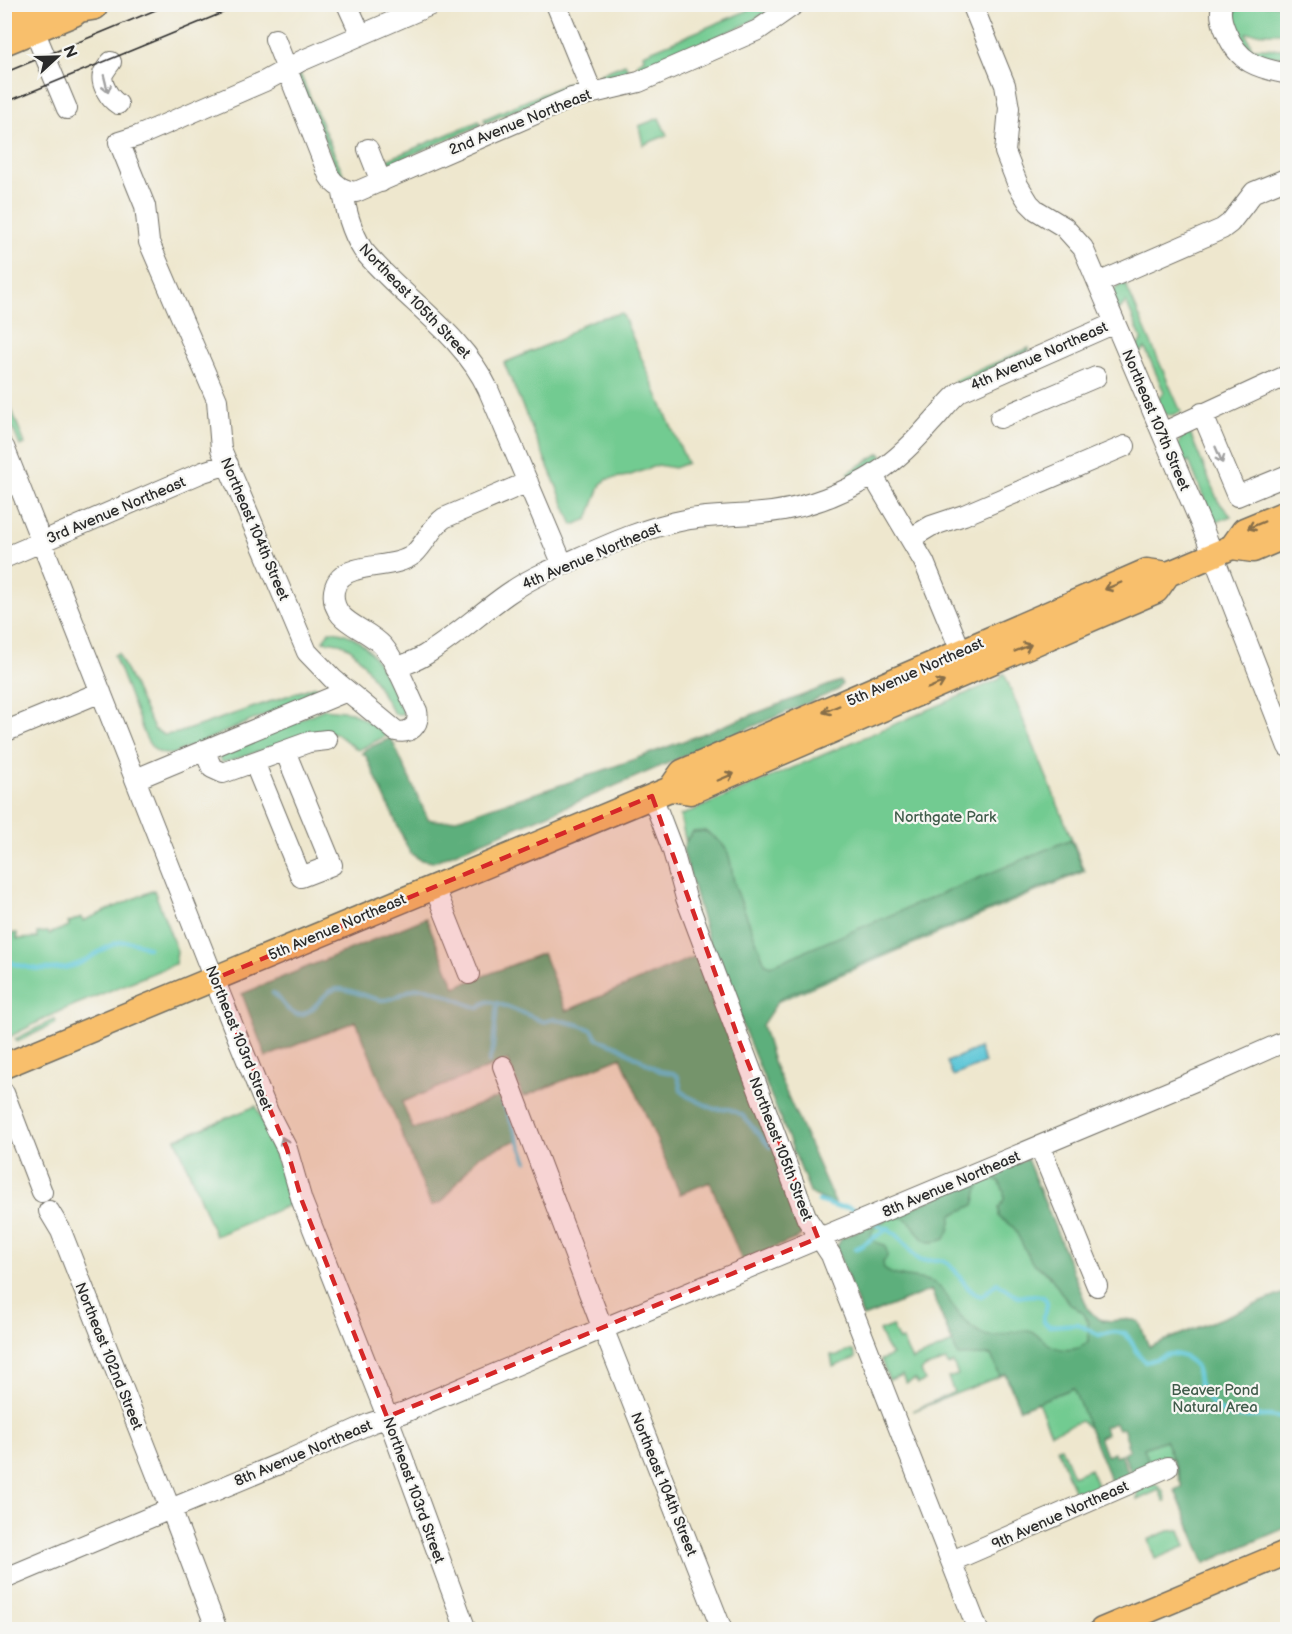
<svg xmlns="http://www.w3.org/2000/svg" width="1292" height="1634" font-family="'Balsamiq Sans',sans-serif">
<style>
.green{fill:#72cb91;stroke:#4e7b5e;stroke-width:1.5}
.forest{fill:#5daf7b;stroke:#446d53;stroke-width:1.5;fill-rule:evenodd}
.water{fill:#5cc6d7;stroke:#447881;stroke-width:1.5}
.lines{fill:none;stroke-linecap:round;stroke-linejoin:round}
.stream{stroke:#5cc6d7;stroke-width:4.5}
.minor-casing{stroke:#6f6d64;stroke-width:22}
.major-casing{stroke:#6f6d64;stroke-width:27}
.highway-casing{stroke:#6f6d64;stroke-width:30}
.minor{stroke:#fff;stroke-width:20}
.major{stroke:#f8bf6c;stroke-width:24}
.highway{stroke:#f8bf6c;stroke-width:27}
.tram{stroke:#2b2b2b;stroke-width:1.5}
.oneway{stroke:#a0a0a0}
.oneway2{stroke:#876e48}
.marked{fill:#d62828;fill-opacity:0.2;stroke:#d62828;stroke-width:4.5;stroke-dasharray:12 8;stroke-linejoin:round}
.labels{text-anchor:middle;stroke-width:4.5;stroke-linejoin:round;paint-order:stroke}
.street-label{font-size:15px;fill:#2b2b2b;stroke:#f6f6f2}
.park-label{font-size:15px;fill:#405b4a;stroke:#f6f6f2}
</style>
<rect width="100%" height="100%" fill="#f6f6f2"/>
<filter id="ink" filterUnits="userSpaceOnUse"><feTurbulence type="fractalNoise" baseFrequency=".0167" numOctaves="2"/><feDisplacementMap in="SourceGraphic" scale="12" xChannelSelector="R" yChannelSelector="G"/><feConvolveMatrix kernelMatrix="1 2 1 2 8 2 1 2 1" color-interpolation-filters="sRGB"/></filter>
<filter id="wash" filterUnits="userSpaceOnUse"><feTurbulence type="fractalNoise" baseFrequency=".008" numOctaves="4" result="noise"/><feDisplacementMap in="SourceGraphic" scale="24" xChannelSelector="R" yChannelSelector="G"/><feGaussianBlur stdDeviation="1.35" result="paint"/><feColorMatrix in="noise" values="0 0 0 0 0 0 0 0 0 0 0 0 0 0 0 0 0 1.4 0 .05"/><feComposite in="paint" operator="in"/></filter>
<g filter="url(#wash)">
<rect width="100%" height="100%" fill="#eee7ce"/>
<path class="green" d="M761,5h16l-28,18 -109,47 -3,-6 7,-6 -1,-4z
M1242,5h45v28h-41l6,15 35,1v8l-29,-1 -6,-2 -11,-12 -11,-25z
M625,64l5,9 -25,6 -5,-2v-3z
M300,74l44,102 -6,-4 -41,-97z
M577,79l-6,8 -86,36 -1,-4z
M659,118l8,17 -24,10 -4,-19z
M479,121l2,4 -89,38 -10,-1z
M1125,283l56,129c-14,6 -18,3 -25,-10l8,-10 -19,-44 -7,8 -4,-6 8,-10 -16,-38 -8,9c-6,-15 -11,-20 7,-28z
M622,313l65,150 -13,5 -16,-3 -30,11 -20,3 -7,5 -13,35 -15,6 -69,-162 57,-24 20,-14 15,-6z
M1029,348v3l-73,34 -2,-4z
M8,400l17,44 -5,2 -15,-37v-8z
M1189,431l29,70 13,15 -23,9 -6,-14 6,-3 -19,-47 -7,3 -5,-17 6,-13z
M880,453l3,4 -32,21 -3,-5z
M329,631c43,1 58,49 74,81l-1,3h-5l-3,-2c-13,-18 -31,-61 -52,-69 -6,-2 -13,-2 -19,-3z
M118,653l36,76 10,6 14,-2 138,-47 3,4 -2,3 -144,61c-14,2 -22,-5 -28,-18l-31,-81z
M1004,673l81,198 -339,144 -57,-159 -9,-40 318,-136z
M324,709l28,3 36,23 -30,15 -21,-16 -22,-1 -83,27 -9,2 -3,-2v-6z
M154,890l23,61 -2,13 -115,47 -55,28v-103l2,-2 10,-1v6l20,-1v-5l11,-1 1,2 20,-8 -1,-3 13,-6 2,4z
M55,1019l1,4 -39,19 -2,-3z
M256,1106l38,97 -79,33 -39,-97z
M1027,1159l61,150c3,3 7,8 11,10 13,6 26,-4 40,3l10,25 138,-55v235l-82,36 -30,-73 7,-3 -10,-30 -22,8 -37,-93 -40,15 17,42 -9,-8 -30,12 -13,-31 -18,7 -15,-35 -92,37 41,-19 -6,-14 10,-3 -5,-12 -5,2 -2,-4 -20,6 -5,4 4,10 -8,3 -2,-5 -9,4 -4,-8 -13,5 -8,-20 11,-5 -6,-8 -7,-16 13,-5 7,15 3,-1 10,20 41,-17 -22,-53 -68,27 -26,-71 5,-8z
M846,1351h7l3,7 -23,9 -2,-12 7,1z
M1061,1447l12,29 17,-7 9,21 -21,10 -21,-52z
M1155,1484l8,7 3,10 -2,1 -5,-12 -22,10v-9z
M1180,1530l6,16 -31,13 -7,-19 21,-9z"/>
<path class="forest" d="M840,681l2,3 -4,6 -256,110 -149,62 -12,-2 -11,-7 -44,-97 -4,-3 4,-4 25,-11 37,81c24,7 47,-8 70,-14 116,-35 229,-81 342,-124z
M705,831c32,19 22,29 31,58l29,74 5,3 301,-127 12,31 -303,128 -18,27 12,40 62,140 -25,-11 -102,-251 -26,-93 4,-11 6,-7z
M426,918l29,69 88,-34 23,58 130,-55 107,265 -2,13 -3,4 -56,23 -32,-79 -30,12 -59,-137 -98,40 -15,-37 -106,42 11,27 86,-32 18,43 -39,16 -36,46 -11,4 -75,-185 -90,36 -24,-63z
M1027,1159l61,150c3,3 7,8 11,10 13,6 26,-4 40,3l10,25 138,-55v235l-82,36 -30,-73 7,-3 -4,-15 -13,-32 -21,8 6,17 -18,9 -9,-21 6,-2 -3,-7 2,-2 -5,-14 -5,1 -3,-6 -11,4 2,7 -7,3 7,19 8,-3 1,3 6,-2 8,21 -17,9 -39,-96 -53,21 -14,-35 -6,2 -9,-21 -33,1 -27,-66 -68,27 -25,-64 -1,-7 5,-8zM990,1178l9,3c6,11 8,17 0,27v9l15,11 17,33 19,15 17,25 17,13 4,9 1,18c-11,11 -29,11 -42,2 -6,-5 -11,-11 -19,-12 -17,-3 -33,12 -49,1 -12,-7 -21,-19 -29,-30 -4,-5 -7,-14 -14,-18 -15,-9 -39,-4 -52,-15l-1,-7c6,-6 5,-10 1,-17 -30,-7 0,-30 15,-28 23,3 14,35 46,22l5,-11 2,-13 22,-10c5,-15 0,-19 16,-27z"/>
<path class="water" d="M979,1048l6,15 -32,13 -6,-14z"/>
<g class="lines">
<path class="stream" d="M4,961c10,2 18,6 27,7 11,2 22,1 33,0 34,-5 47,-41 84,-20
M273,993c8,5 13,19 23,21 18,4 25,-24 42,-25 12,-1 30,10 45,11 13,0 22,-10 35,-12 17,-2 43,16 61,20 2,-2 5,-5 8,-6 7,-2 49,16 56,20l11,-3 26,6 12,5 6,9 19,7 43,25 13,2 5,4 3,13 6,6 27,13h15l13,6 28,32
M489,1062l4,-14 4,-45
M503,1103l24,58
M779,1172l7,17
M819,1201l18,6h12l7,3
M877,1225c23,7 26,19 42,35 8,2 16,-2 24,1 17,7 18,28 38,35 7,-3 10,-9 16,-13l21,14c16,-3 38,-5 25,19l1,6 5,4 29,-2 21,11 14,-3 12,1c8,10 12,20 20,29 9,-1 19,-8 26,-8 11,0 23,6 26,17 2,4 1,9 3,14 4,11 16,25 28,30 19,6 39,-4 60,5
M856,1249l33,-21"/>
</g>
</g>
<g filter="url(#ink)">
<g class="lines">
<g class="minor-casing">
<path id="minor" d="M347,4l14,31
M433,4l-132,57 -36,20 -127,55 -19,6 26,64 4,36 68,158 4,49 86,203 26,27 63,52c14,3 24,-5 21,-20 -10,-20 -19,-47 -34,-65 -18,-20 -53,-23 -49,-55 2,-12 10,-18 21,-21 18,-6 45,-4 59,-16 12,-11 17,-27 30,-36l84,-36
M556,4l36,88
M972,4l33,81 4,23 -4,44 13,33 11,18 7,7 28,17 19,21 120,281 85,218
M1222,4c-3,10 0,19 4,28 13,31 31,36 62,42
M34,30l33,79
M275,39l54,137c6,10 15,15 27,16l216,-94 67,-16 119,-52 37,-26
M111,62c-3,4 -6,8 -8,12 -3,10 7,25 15,30
M368,149l13,33
M342,188c4,22 9,43 21,62 39,48 98,82 125,139l75,176
M1098,283l124,-54 8,-6 24,-31 34,-14
M1202,413l35,83 51,-21
M1000,418l96,-41
M1162,433l126,-58
M4,447l218,552 46,113 19,37 15,52 92,233 72,196
M873,476l51,86 43,104
M911,538l20,-12 33,-11 161,-69
M4,558l199,-86 25,-8
M396,668c9,-4 20,-7 29,-13 42,-25 74,-62 119,-82 45,-19 92,-44 141,-53 25,-5 51,-4 77,-7 35,-3 72,-16 103,-33 25,-14 46,-34 65,-56 11,-11 19,-24 31,-33l154,-68
M4,732l97,-40
M204,750l8,18 11,5 86,-31 18,-2
M254,762l47,115 31,-12 -47,-114
M136,779l211,-88
M652,796l21,55 13,47 121,321 24,36 147,375
M434,886l35,88
M503,1066l96,253
M4,1093l38,99
M1040,1147l57,139
M49,1211l12,20 106,270
M612,1325l597,-250 79,-35
M607,1338l115,292
M178,1506l108,-45 85,-38 34,-11 189,-80
M174,1517l43,113
M952,1561l216,-94
M4,1579l159,-67"/>
</g>
<g class="major-casing">
<path id="major" d="M4,43l70,-29
M1232,547l12,-17 44,-18
M670,789l12,-17c156,-66 310,-134 465,-201l21,3
M4,1066l666,-277 20,3 466,-201 12,-17 64,-27 21,3 35,-15
M1102,1630l186,-78"/>
</g>
<g class="highway-casing">
<path id="highway" d="M4,16l55,-4 35,-6"/>
</g>
<use href="#minor" class="minor"/>
<use href="#major" class="major"/>
<use href="#highway" class="highway"/>
<path class="tram" d="M4,73l166,-69
M4,103l240,-99"/>
</g>
<defs><path id="oneway-shaft" d="M-6 0H5M1.5-3L5.5 0L1.5 3" fill="none" stroke-width="1.6" stroke-linecap="round" stroke-linejoin="round" transform="scale(1.5)"/></defs>
<g class="oneway">
<use href="#oneway-shaft" transform="translate(106 84) rotate(76)"/>
<use href="#oneway-shaft" transform="translate(1219 455) rotate(67)"/>
<use href="#oneway-shaft" transform="translate(285 1145) rotate(-111)"/>
</g>
<g class="oneway2">
<use href="#oneway-shaft" transform="translate(1256 525) rotate(157)"/>
<use href="#oneway-shaft" transform="translate(1113 586) rotate(157)"/>
<use href="#oneway-shaft" transform="translate(1023 648) rotate(-23)"/>
<use href="#oneway-shaft" transform="translate(936 685) rotate(-23)"/>
<use href="#oneway-shaft" transform="translate(831 709) rotate(157)"/>
<use href="#oneway-shaft" transform="translate(726 777) rotate(-23)"/>
</g>
</g>
<path class="marked" d="M652,796l88,247 78,195 -431,179 -85,-216 -15,-52 -73,-170z"/>
<g class="labels">
<g class="street-label">
<text transform="translate(520 122) rotate(-22)" y="5">2nd Avenue Northeast</text>
<text transform="translate(415 301) rotate(46)" y="5">Northeast 105th Street</text>
<text transform="translate(1039 356) rotate(-24)" y="5">4th Avenue Northeast</text>
<text transform="translate(1156 420) rotate(67)" y="5">Northeast 107th Street</text>
<text transform="translate(116 510) rotate(-23)" y="5">3rd Avenue Northeast</text>
<text transform="translate(255 529) rotate(67)" y="5">Northeast 104th Street</text>
<text transform="translate(591 556) rotate(-23)" y="5">4th Avenue Northeast</text>
<text transform="translate(915 672) rotate(-24)" y="5">5th Avenue Northeast</text>
<text transform="translate(337 927) rotate(-23)" y="5">5th Avenue Northeast</text>
<text transform="translate(239 1038) rotate(68)" y="5">Northeast 103rd Street</text>
<text transform="translate(781 1149) rotate(69)" y="5">Northeast 105th Street</text>
<text transform="translate(951 1184) rotate(-23)" y="5">8th Avenue Northeast</text>
<text transform="translate(109 1356) rotate(68)" y="5">Northeast 102nd Street</text>
<text transform="translate(303 1453) rotate(-23)" y="5">8th Avenue Northeast</text>
<text transform="translate(664 1484) rotate(68)" y="5">Northeast 104th Street</text>
<text transform="translate(414 1490) rotate(70)" y="5">Northeast 103rd Street</text>
<text transform="translate(1060 1515) rotate(-24)" y="5">9th Avenue Northeast</text>
</g>
<g class="park-label">
<text x="945" y="822">Northgate Park</text>
<text x="1215" y="1395">Beaver Pond<tspan x="1215" dy="17">Natural Area</tspan></text>
</g>
</g>
<rect width="1292" height="1634" fill="none" stroke="#f6f6f2" stroke-width="24"/>
<g transform="translate(57 57) rotate(68)" stroke="#f6f6f2" stroke-width="4.5" paint-order="stroke">
<path d="M0-4.5L10 22L0 15L-10 22Z" fill="#2b2b2b"/>
<text y="-9" font-size="16" font-weight="bold" text-anchor="middle" fill="#2b2b2b">N</text>
</g>
</svg>
